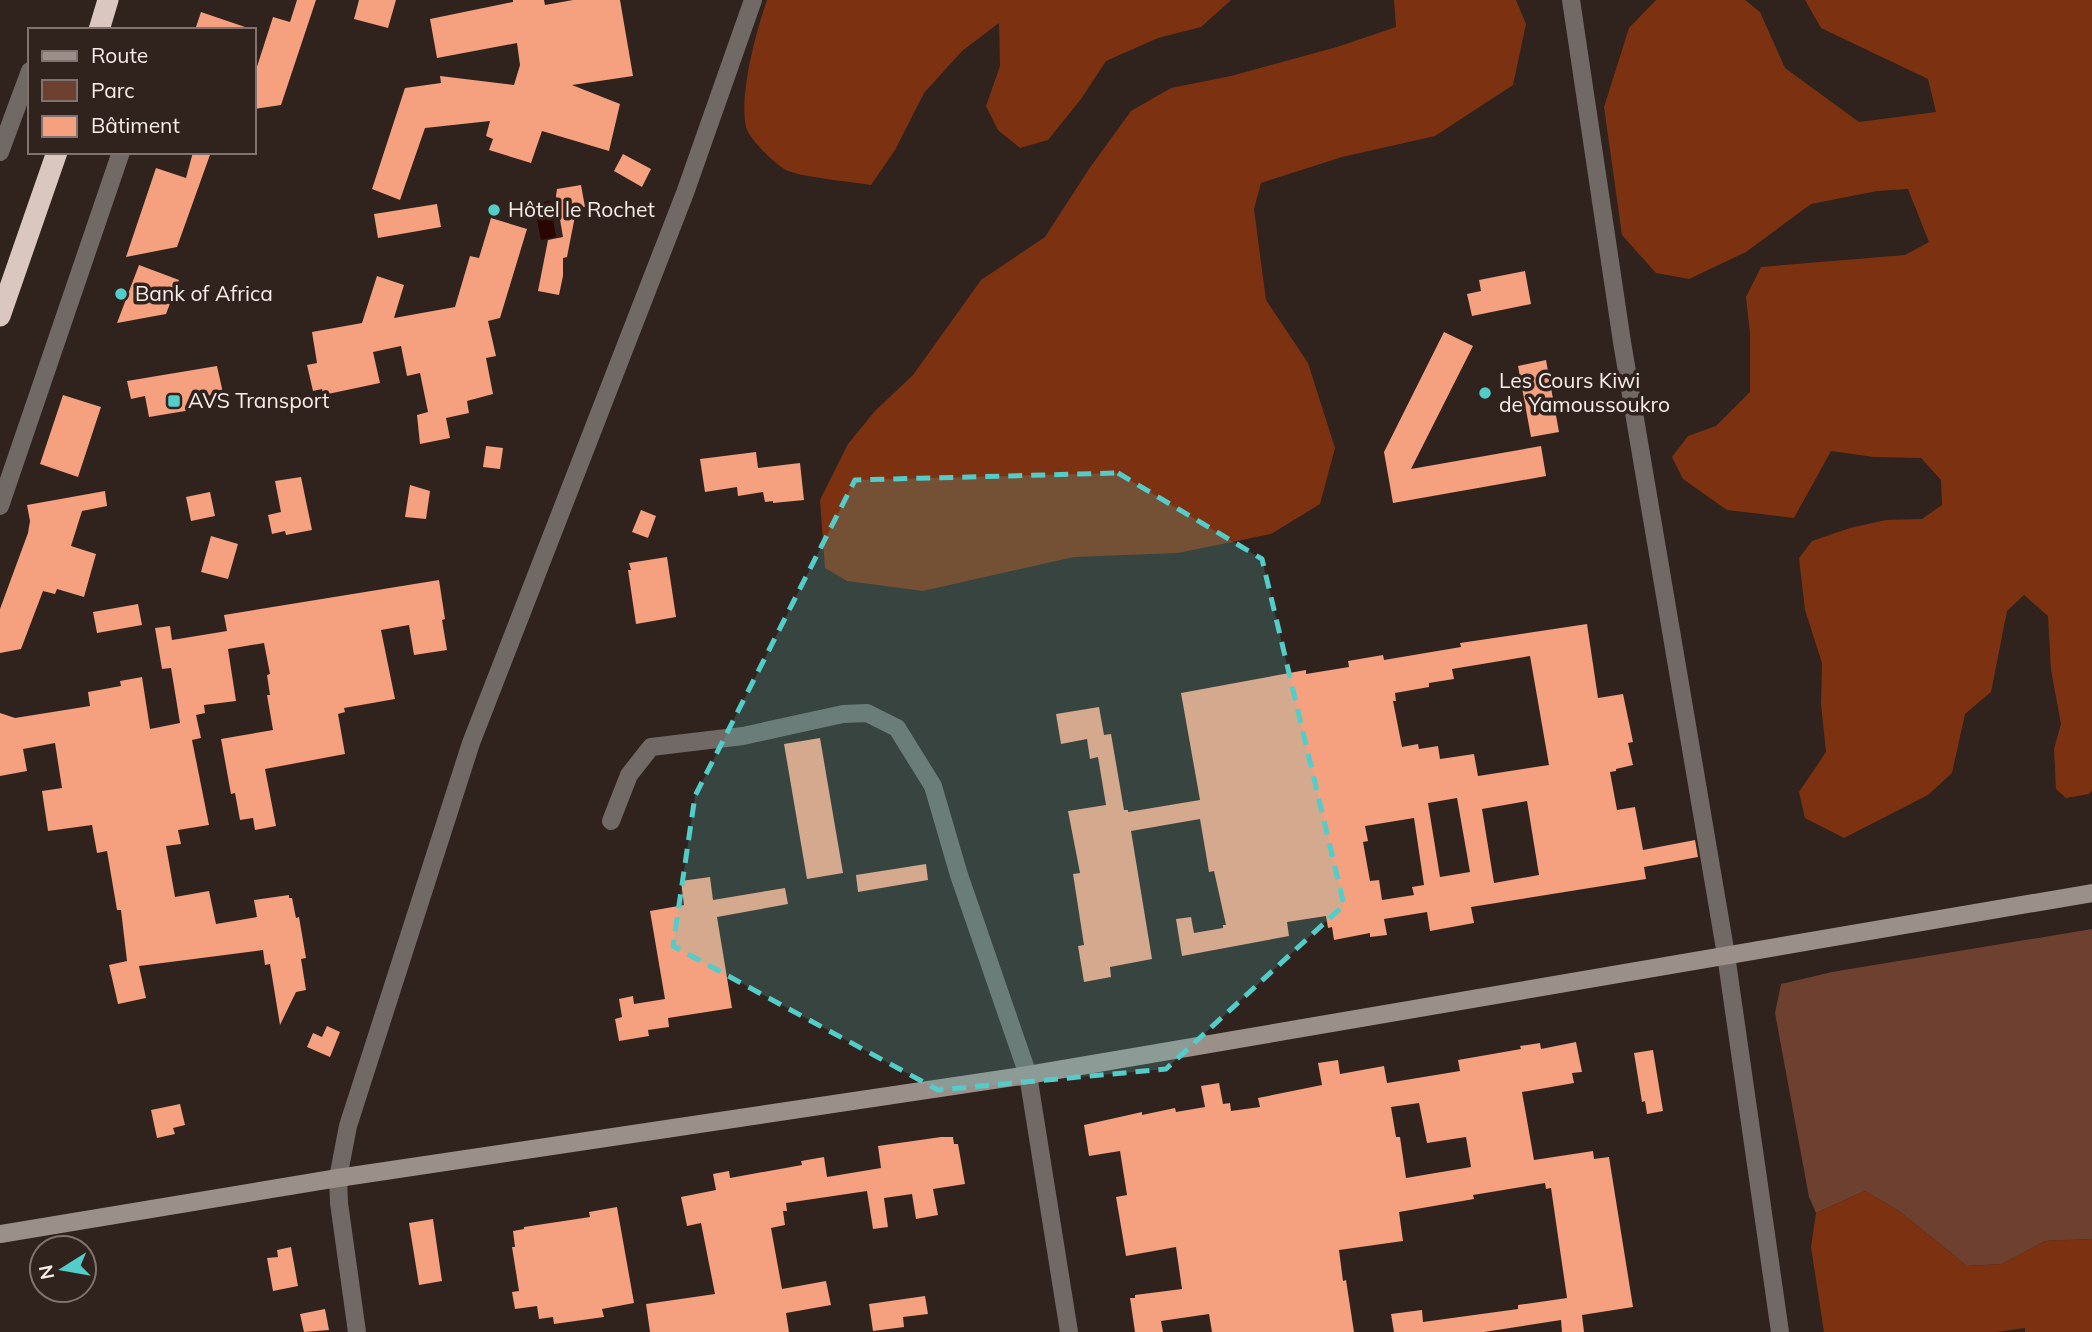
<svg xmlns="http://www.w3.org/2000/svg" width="2092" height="1332" font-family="Mulish,sans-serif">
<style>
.green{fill:#6e402f}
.forest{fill:#7c3211}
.water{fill:#2b0600}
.building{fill:#f5a07f;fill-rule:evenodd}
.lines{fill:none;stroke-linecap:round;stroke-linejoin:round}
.street{stroke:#716966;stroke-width:18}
.secondary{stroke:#9b8f8a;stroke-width:18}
.highway{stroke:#dac7c0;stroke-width:21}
.marked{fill:#53cdc9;fill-opacity:0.2;stroke:#53cdc9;stroke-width:5;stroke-dasharray:14 9;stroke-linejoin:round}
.poi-dot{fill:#53cdc9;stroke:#30221d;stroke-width:2.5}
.labels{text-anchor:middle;stroke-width:7;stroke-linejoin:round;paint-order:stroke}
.poi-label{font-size:21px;fill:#f7ede9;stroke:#30221d;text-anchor:start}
</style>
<rect width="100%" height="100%" fill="#30221d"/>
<path class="green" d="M2092,929v310l-47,2 -43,23 -35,2 -68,-55 -34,-20 -49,22 -7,-16 -34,-184 6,-29 51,-12z"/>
<path class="forest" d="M767,0h463v1l-29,26 -43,11 -52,23 -25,38 -33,41 -28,8 -22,-18 -12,-24 14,-40 -1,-43 -37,28 -38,42 -29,57 -24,35c-17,-3 -72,-8 -85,-15 -10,-5 -37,-31 -40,-43 -7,-33 10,-95 21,-127z
M1394,0h122l10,24 -13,61 -78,51 -93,21 -81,26 -7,26 12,91 42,63 27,85 -15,56 -49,30 -93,19 -104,4 -151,34 -76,-10 -22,-13 -5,-68 28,-56 27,-33 38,-36 68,-95 64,-43 44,-68 42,-58 40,-23 60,-12 106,-29 59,-20z
M1656,0h89l15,12 25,56 74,54 77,-10 -8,-33 -107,-51 -16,-28h287v790l-3,4 -23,4 -10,-9 -2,-40 7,-25 -10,-54 -3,-54 -24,-21 -17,16 -16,81 -26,22 -13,59 -24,22 -84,43 -39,-20 -6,-26 27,-40 -5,-48 1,-41 -17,-53 -6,-52 13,-17 38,-13 36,-8 36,-1 20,-14 -1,-25 -20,-22 -47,-1 -43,-6 -37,67 -67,-8 -44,-31 -11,-22 16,-21 28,-10 34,-34v-59l-4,-36 15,-30 144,-12 24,-13 -21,-53 -31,2 -66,13 -65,48 -57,27 -33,-6 -34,-38 -18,-128 25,-79z
M1865,1191l34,20 68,55 35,-2 43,-23 47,-2v93h-67v-4l-29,4h-172l-13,-85 5,-34z"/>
<path class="water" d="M550,201l6,36 -15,3 -7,-36z"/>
<path class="building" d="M297,0h19l-35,105 -27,4v-33l19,-59 17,5z
M359,0h37l-8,28 -34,-9z
M513,0h31l1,5 28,-5h47l13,76 -61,9 48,19 -11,47 -67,-20 -11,32 -42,-13 4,-11 -7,-3 4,-15 -65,7 -25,72 -28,-11 33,-101 36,-5 -1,-7 74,9 6,-20 -3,-22 -80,15 -7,-39 83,-17z
M201,12l44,15v3h-50z
M193,152h18l-34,95 -51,10 30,-89 30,10z
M623,154l28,15 -9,18 -28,-16z
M581,185l4,22 -8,-1 -10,51 -4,1v18l-4,19 -21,-4 10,-51 15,-3 -7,-41 1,-7z
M437,204l4,23 -63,11 -4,-24z
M491,218l36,11 -27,89 -12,3 8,35 -10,2 7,36 -26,7 2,12 -23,5 4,20 -30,6 -3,-29 11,-3 -8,-39 -13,3 -6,-30 -28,6 7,31 -57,12 -1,-6 -9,2 -6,-26 10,-2 -5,-31 50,-9 15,-47 27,9 -10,33 61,-11 15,-51 9,2z
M139,265l40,15 -13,34 -49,9z
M1525,271l6,33 -59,12 -5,-22 14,-3 -2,-11z
M1444,332l29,14 -62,123 130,-23 5,30 -153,27 -9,-51z
M1546,360l13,72 -28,5 -13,-71z
M217,366l6,27 -34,6 2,11 -42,7 -4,-21 -14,3 -4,-18z
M63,395l38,12 -23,70 -38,-13z
M486,446l17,2 -3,21 -17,-2z
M756,452l2,16 42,-5 4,37 -31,3v-2l-8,1 -2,-10 -25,4 -1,-9 -32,5 -5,-33z
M301,477l11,53 -26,5 -1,-4 -13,3 -4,-19 13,-3 -6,-31z
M410,485l20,6 -4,28 -21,-2z
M105,491l2,15 -25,5 -11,35 25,8 -12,43 -27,-8 -2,5 -12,-3 -22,58 -21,4v-44l28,-76 2,-12 -3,-16z
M210,492l5,24 -24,5 -5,-24z
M641,510l15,6 -8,22 -16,-6z
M211,536l27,8 -10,35 -27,-7z
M667,557l9,60 -40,7 -8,-54h3l-2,-7z
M439,580l6,39 -3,1 5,30 -33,5 -5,-30 -28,5 14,69 -51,9 1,4 -7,2 7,40 -80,15 11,57 -21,4 -2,-12 -13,2 -5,-27 -4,1 -10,-55 52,-9 -6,-35h3l-3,-20 3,-1 -6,-31 -36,6 8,52 -32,4 1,8 -9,2 5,23 -9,2 17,85 -31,5 3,14 -15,2 9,51 34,-6 7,33 41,-7 -3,-17 35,-5v3h3l4,20 3,-1 7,41 -5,1 5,31 -10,2 -16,33 -10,-61 -5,1 -2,-15 -124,16 7,32 -28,6 -9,-39 18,-4 -6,-51h-4l-10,-59 -10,2 -5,-28 -44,6 -6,-40 20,-3 -7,-45 -32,6 4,22 -27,5v-63l15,5 75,-12 -2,-14 33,-6 -1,-5 22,-4 8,52 30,-6 -9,-55 -9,1 -7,-41 15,-2 2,14 55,-9 -3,-16z
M138,604l4,21 -45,8 -4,-21z
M1587,624l11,74 25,-4 10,48 -5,1 5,22 -17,4v2l-6,1 7,38 18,-3 8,43 52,-10 3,17 -54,10 2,12 -175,28 3,16 -44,8 -3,-19 -43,7 3,16 -17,2v-4l-36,7 -2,-13 -4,1 -2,-12 -39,6 2,14 -107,20 -6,-37 15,-2 3,16 29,-5v-3h3l-12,-54 -5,1 -9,-53 -69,12 21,128 -42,8 1,10 -27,5 -6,-36 6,-1 -11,-71 7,-1 -12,-62 38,-6 -8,-48 -8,2 -3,-20 -26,5 -5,-30 43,-7 5,28 7,-1 13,76h4v2l72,-12 -19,-107 125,-23v4l43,-7 -1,-6 35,-6 1,5 77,-13 -1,-4zM1530,656l19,109 -71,11 -4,-22 -34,5 -2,-13 -19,3 -1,-5 -16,3 -9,-46h3l-1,-8 34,-6v-4l25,-4 -2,-10zM1457,798l13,74 -30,5 -12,-74zM1527,801l12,74 -45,8 -12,-74zM1414,818l10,67 -12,2 2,8 -32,5 -3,-20 -9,1 -7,-39 5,-1 -3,-15z
M820,738l23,135 -36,6 -23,-135z
M926,864l2,16 -70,12 -2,-17z
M710,877l3,23 72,-12 3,16 -71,13 15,91 -64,10 1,9 -21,3 1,6 -30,5 -4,-22 7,-2 -3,-18 14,-3 1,8 31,-5 -15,-88 34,-6 -3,-24z
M327,1026l13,6 -10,25 -23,-10 6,-14 9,4z
M1576,1042l6,30 -10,1 2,10 -52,9 12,68 59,-9 1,8 15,-2 24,150 -51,8 2,17h-22l-1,-12 -77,12h-90l-3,-18 31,-4 1,12 95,-13v-4l49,-7 -16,-110 -5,1 -1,-6 -72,12 1,4 -75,13 4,29 -64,9 4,31 3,-1 8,52h-142l-3,-18 -48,7 2,11h-28l-5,-34h5v-3l47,-6 -6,-42 -50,9 -10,-59 11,-2 -7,-44 -31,5 -5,-31 58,-13v3l33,-7 1,4 29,-5 -4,-21 18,-3 4,21 7,-1 1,8 29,-4 -2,-9 64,-13 -4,-22 20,-3 2,14 44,-8 3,17 73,-12 -2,-11 63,-11 -1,-3 20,-3 1,6zM1419,1103l8,40 39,-6 5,30 -65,11 -6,-41h-4l-5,-30z
M1653,1050l10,61 -16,3 -2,-13 -3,1 -8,-49z
M180,1104l5,21 -12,3 2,6 -18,4 -6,-28z
M941,1137h12l1,7h4l7,40 -32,5 5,26 -22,4 -4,-25 -28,4 4,29 -15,2 -6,-38 -81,12 1,8h-4l2,14 -14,3 11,61 44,-8 5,24 -45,8 3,19h-139l-4,-28 69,-10 -14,-71 -14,3 -6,-29 35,-7 -3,-16 16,-3 1,7 72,-13 -1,-4 23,-4 3,20 54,-9 -3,-22z
M617,1207l17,96 -32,6 2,8 -50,7 -1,-7 -14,2 -2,-13 -22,3 -3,-17 7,-1 -7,-44h3l-2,-16 11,-2v-2l66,-10 -1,-5z
M433,1219l9,62 -23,4 -10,-62z
M291,1247l7,39 -25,5 -6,-33 11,-1 -1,-7z
M925,1296l3,18 -25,3 1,10 -31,4 -4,-27z
M325,1309l4,21 -25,2 -4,-18z"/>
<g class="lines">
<path class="street" d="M1571,0l51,342 104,613 54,377
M0,152l30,-81
M0,506l121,-354
M611,821l18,-46 22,-28 92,-11 100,-22 24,-1 30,15 36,58 26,89 69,200 41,257
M357,1332l-18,-129 -1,-25 10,-52 123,-383 214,-550 68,-193"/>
<path class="secondary" d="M0,1234l338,-56 690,-103 1064,-182"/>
<path class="highway" d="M99,30l9,-30
M0,316l57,-164"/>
</g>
<path class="marked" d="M1118,473l144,86 82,346 -178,164 -228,21 -265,-144 22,-150 160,-316z"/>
<g class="poi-dot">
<circle cx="494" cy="210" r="7"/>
<circle cx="121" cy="294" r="7"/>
<circle cx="1485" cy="393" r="7"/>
<rect x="167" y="394" width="14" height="14" rx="3.5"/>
</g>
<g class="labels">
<g class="poi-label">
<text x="508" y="217">Hôtel le Rochet</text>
<text x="135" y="301">Bank of Africa</text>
<text x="1499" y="388">Les Cours Kiwi<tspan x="1499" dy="24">de Yamoussoukro</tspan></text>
<text x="188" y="408">AVS Transport</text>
</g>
</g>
<rect x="28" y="28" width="228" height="126" fill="#30221d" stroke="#80736f" stroke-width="2"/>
<rect x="42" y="51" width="35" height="10" fill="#9b8f8a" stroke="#80736f" stroke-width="2"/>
<text x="91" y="63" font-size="21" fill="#f7ede9">Route</text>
<rect x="42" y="80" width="35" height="21" fill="#6e402f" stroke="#80736f" stroke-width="2"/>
<text x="91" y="98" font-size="21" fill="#f7ede9">Parc</text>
<rect x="42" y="116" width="35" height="21" fill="#f5a07f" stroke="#80736f" stroke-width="2"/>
<text x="91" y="133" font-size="21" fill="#f7ede9">Bâtiment</text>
<g transform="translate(63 1269) rotate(259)"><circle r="33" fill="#30221d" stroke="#80736f" stroke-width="2"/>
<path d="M0-5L12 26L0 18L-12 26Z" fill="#53cdc9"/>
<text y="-10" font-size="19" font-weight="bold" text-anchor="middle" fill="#f7ede9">N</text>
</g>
</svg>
